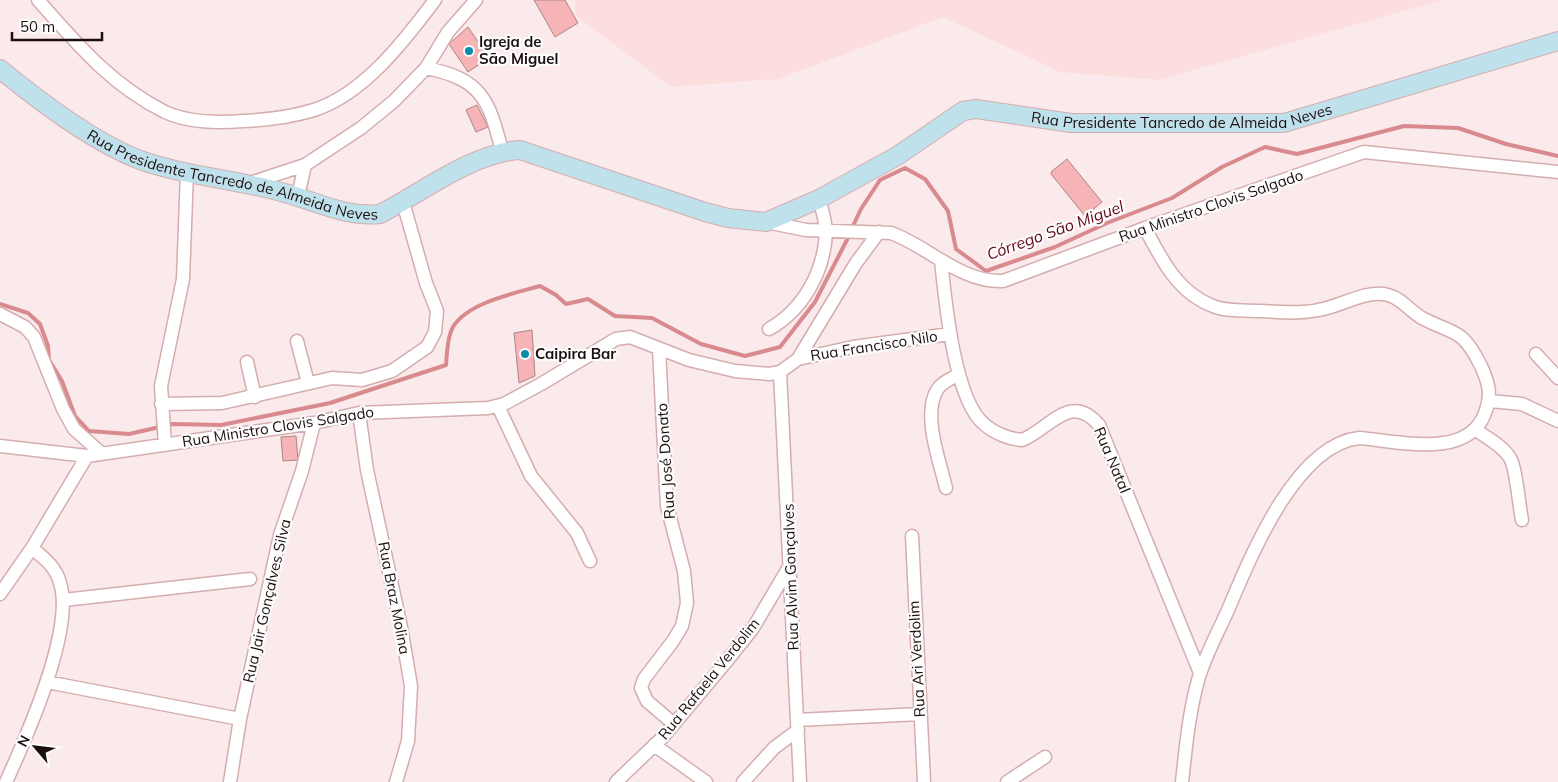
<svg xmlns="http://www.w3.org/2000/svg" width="1558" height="782" font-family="Mulish,sans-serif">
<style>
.built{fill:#fddedf}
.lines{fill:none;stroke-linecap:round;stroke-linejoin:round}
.stream{stroke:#d98a8e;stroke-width:4}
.building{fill:#f6b4b7;stroke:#ab8586}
.minor-casing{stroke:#d5adae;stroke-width:15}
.secondary-casing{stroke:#d5adae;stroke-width:20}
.minor{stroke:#fff;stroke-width:12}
.secondary{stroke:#bfe1eb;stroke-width:18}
.poi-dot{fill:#0989ab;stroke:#fcfcfc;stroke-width:2}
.labels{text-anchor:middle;stroke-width:4.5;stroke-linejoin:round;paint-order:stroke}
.poi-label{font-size:15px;font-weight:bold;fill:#1d0f10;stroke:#fcfcfc;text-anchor:start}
.street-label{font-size:15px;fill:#1d0f10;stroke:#fcfcfc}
.water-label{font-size:16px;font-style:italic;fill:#66061d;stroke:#fcfcfc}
</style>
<rect width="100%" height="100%" fill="#fbeaeb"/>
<path class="built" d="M575,0h868l-285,80 -98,-8 -117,-55 -165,62 -107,8 -95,-71z"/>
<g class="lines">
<path class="stream" d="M852,228l9,-19 19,-29 25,-12 20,11 23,32 8,38 30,22 69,-24 52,-24 65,-25 50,-31 43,-20 32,7 107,-28 54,2 48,16 52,12
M0,304l28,9 12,11 8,22 1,14 13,21 13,35 14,15 40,3 44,-10 48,1 109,-22 116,-38c1,-11 1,-28 7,-38 14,-24 62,-34 87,-41l16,9 10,9 22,-5 27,17 37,2 49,26 44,12 35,-9 35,-45 35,-68"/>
</g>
<path class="building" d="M534,0h31l13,23 -23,14z
M468,27l21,31 -21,14 -19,-28z
M477,105l11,22 -12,5 -10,-22z
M1067,159l35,43 -17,14 -34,-42 1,-3z
M532,330l3,46 -16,7 -5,-50z
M296,436l2,24 -15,1 -2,-24z"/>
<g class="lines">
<g class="minor-casing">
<path id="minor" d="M38,0c39,44 73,85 127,112 24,11 52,11 78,9 23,-1 48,-4 71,-11 50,-16 91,-70 121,-110
M426,68c56,11 63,32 76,83
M250,183l55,-18 56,-37 33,-27 32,-33 22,-36 28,-32
M298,196l7,-31
M766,222l40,8 85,3c37,13 70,50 112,48l142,-53 219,-76 194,20
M1145,228c16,31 33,65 68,78 14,6 33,4 49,5 18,1 38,3 56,-1 22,-3 48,-21 70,-15 13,3 23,17 34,23 35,18 40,10 59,48 8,17 11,30 4,47 -17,47 -87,28 -126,25 -64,7 -109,120 -131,172 -10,22 -22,44 -29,67 -10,34 -13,69 -17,105
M941,260c4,39 13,139 43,164 10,9 25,15 38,16 28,-11 48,-49 77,-15l101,248
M0,314l25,13 9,10 29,72 11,20 27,24
M769,329c34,-19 55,-57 57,-96 0,-11 -4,-24 -7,-34
M297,341l11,42
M659,349l8,157 17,65 3,32 -5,23 -9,15 -29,38 -3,9 6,13 27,23
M1536,354l22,24
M798,359l55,-12 97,-13
M247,362l8,35
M780,372l20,410
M1490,401l32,3 36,17
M161,404l61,-1 110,-25 30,2 30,-9 35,-24 8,-15 2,-21 -11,-28 -23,-81
M498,406l33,70 46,57 13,28
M359,413l8,57 34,157 10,59 -3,55 -12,41
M1476,430c11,8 27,16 34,28 6,9 9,47 12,62
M165,445l-4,-59 22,-107 4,-107
M0,446l87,10 227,-33 45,-10 129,-5 16,-4 37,-20 75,-45 14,-2 59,23 46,11 34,3 11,-2 18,-13 58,-96 23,-31
M946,488c-6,-26 -24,-73 -9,-98 5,-8 14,-12 22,-15
M912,536l12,246
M0,594l32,-46 55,-92
M64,600l186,-21
M47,682l193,37
M797,720l123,-6
M654,745l52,37
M6,782c20,-44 69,-153 54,-199 -4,-16 -16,-25 -28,-35
M230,782l10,-63 40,-184 22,-64 12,-48
M616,782l47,-45 63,-75 27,-34 36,-61
M743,782l31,-34 24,-18
M1007,782l38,-25"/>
</g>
<g class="secondary-casing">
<g id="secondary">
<path id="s1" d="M0,69c39,32 93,73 140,91 45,16 95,19 141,32 32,8 65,26 99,22 43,-22 92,-61 140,-64l185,62 23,6 38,4 53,-23 78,-43 66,-45 13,-2 95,14h213l274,-82"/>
</g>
</g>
<use href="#minor" class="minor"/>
<use href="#secondary" class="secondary"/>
</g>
<g class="poi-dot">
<circle cx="469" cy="51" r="5"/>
<circle cx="525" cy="354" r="5"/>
</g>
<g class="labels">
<g class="poi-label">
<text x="479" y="47">Igreja de<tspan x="479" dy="17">São Miguel</tspan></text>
<text x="535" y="359">Caipira Bar</text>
</g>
<g class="street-label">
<text dy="5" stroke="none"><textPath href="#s1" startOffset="1274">Rua Presidente Tancredo de Almeida Neves</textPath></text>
<text dy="5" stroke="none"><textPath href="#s1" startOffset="261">Rua Presidente Tancredo de Almeida Neves</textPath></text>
<text transform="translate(1211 206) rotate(-19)" y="5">Rua Ministro Clovis Salgado</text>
<text transform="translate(874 346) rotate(-9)" y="5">Rua Francisco Nilo</text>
<text transform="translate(278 427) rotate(-9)" y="5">Rua Ministro Clovis Salgado</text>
<text transform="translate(1112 460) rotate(67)" y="5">Rua Natal</text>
<text transform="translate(666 461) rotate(-94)" y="5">Rua José Donato</text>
<text transform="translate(791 577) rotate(-92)" y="5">Rua Alvim Gonçalves</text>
<text transform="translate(394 598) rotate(79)" y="5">Rua Braz Molina</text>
<text transform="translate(267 601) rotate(-77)" y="5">Rua Jair Gonçalves Silva</text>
<text transform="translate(917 659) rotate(-93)" y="5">Rua Ari Verdolim</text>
<text transform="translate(709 679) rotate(-51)" y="5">Rua Rafaela Verdolim</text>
</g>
<g class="water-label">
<text transform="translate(1055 230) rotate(-20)" y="6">Córrego São Miguel</text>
</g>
</g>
<g transform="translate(35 747) rotate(298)" stroke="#fcfcfc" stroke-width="4" paint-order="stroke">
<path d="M0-4L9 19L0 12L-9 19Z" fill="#1d0f10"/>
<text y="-8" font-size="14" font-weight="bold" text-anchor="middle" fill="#1d0f10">N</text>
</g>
<path d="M12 32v8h90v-8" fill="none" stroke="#1d0f10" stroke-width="2.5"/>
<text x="20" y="32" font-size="15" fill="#1d0f10" stroke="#fcfcfc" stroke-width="4" paint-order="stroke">50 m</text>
</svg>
